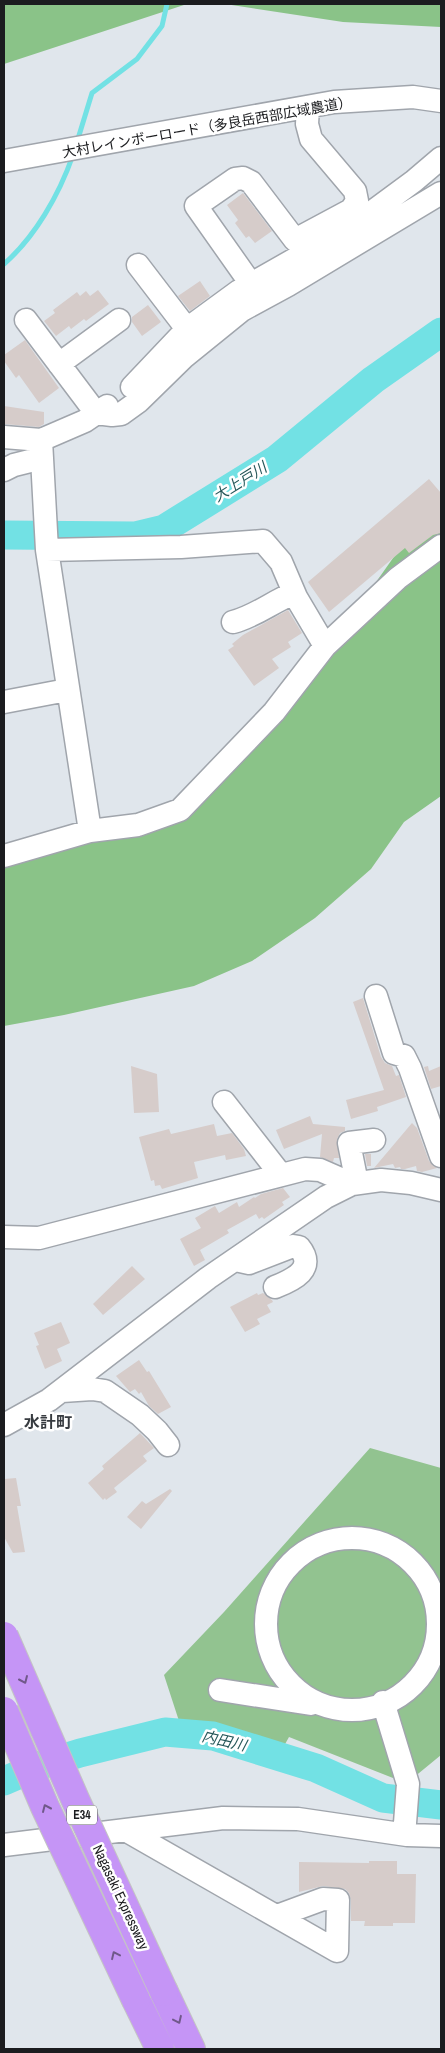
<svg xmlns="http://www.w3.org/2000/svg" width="445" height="2053" font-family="'Archivo Narrow','Noto Sans JP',sans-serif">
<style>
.green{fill:#92c390}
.forest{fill:#8ac388}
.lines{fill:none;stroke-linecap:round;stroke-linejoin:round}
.stream{stroke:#72e1e4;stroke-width:5}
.river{stroke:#72e1e4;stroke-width:29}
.building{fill:#d6ccca}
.minor-casing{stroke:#a0a5ac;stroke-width:25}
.highway-casing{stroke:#c4c4c5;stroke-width:30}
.minor{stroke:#fff;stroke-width:22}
.highway{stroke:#c595f6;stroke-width:28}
.highway-bridge-casing{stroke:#c4c4c5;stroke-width:30;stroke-linecap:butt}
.highway-bridge{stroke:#c595f6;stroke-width:28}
.oneway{stroke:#70588a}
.labels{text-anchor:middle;stroke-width:5;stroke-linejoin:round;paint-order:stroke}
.shield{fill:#fff;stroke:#5f6062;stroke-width:1}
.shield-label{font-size:12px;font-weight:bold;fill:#1b1c1f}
.street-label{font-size:14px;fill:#1b1c1f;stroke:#fff}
.water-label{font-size:15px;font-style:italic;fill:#27585a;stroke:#fff}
.quarter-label{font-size:16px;font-weight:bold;fill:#373b40;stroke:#fff}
</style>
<rect width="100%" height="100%" fill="#e0e6ec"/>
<path class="green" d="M370,1448l71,20v287l-28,23h-20l-104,-41 -5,9 -105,-25 -15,-46 60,-63z"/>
<path class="forest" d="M4,4h183l-183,60z
M225,4h216v23l-98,-5z
M441,514v282l-37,26 -33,47 -56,49 -63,43 -58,25 -130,29 -60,11v-181l99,-21 79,-26 158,-165 58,-82z"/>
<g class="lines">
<path class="stream" d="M77,142l15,-49 45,-34 25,-33 5,-22
M4,264c31,-27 55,-69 69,-109"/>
<path class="river" d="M4,535l131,1 29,-7 113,-70 96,-79 68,-48
M4,1781l37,-16 39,-12 85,-21 48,4 103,32 67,30 58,7"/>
</g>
<path class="building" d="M243,193l29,38 -17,12 -6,-7 -3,2 -11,-15 3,-3 -11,-15z
M200,281l10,15 -20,15 -12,-15z
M98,290l11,14 -23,17 -2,-2 -13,10 -2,-3 -13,10 -12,-15 11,-8 -2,-3 24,-18 3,4 6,-5 4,5z
M148,305l13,17 -19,14 -10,-14v-5z
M25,340l34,48 -20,15 -20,-28 -3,3 -12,-17v-6z
M4,406l40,6v12l-5,3 -35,-3z
M429,479l12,14v40l-8,2 -24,18 -4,-5 -76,64 -21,-30z
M288,610l14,23 -14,9 3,5 -19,12 7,9 -25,18 -26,-36 6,-4 -2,-2 11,-9z
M363,998l18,59 4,6 7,3 4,10 3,-1 7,22 -29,10 1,4 -27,8 -5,-19 38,-10 -31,-88z
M131,1066l26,8 2,38 -25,1z
M428,1066l1,5 12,-5v20l-10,3 -7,-22z
M310,1116l3,8 32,3v4l-5,2 -3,6 2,19h-5l-1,4 -13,-5 2,-23 -38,15 -8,-19z
M412,1123l5,5 12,33 8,7 -15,4 -5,-1 -1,-5 -11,3h-4l-1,-2 -5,1 -2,-4 -19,4z
M214,1124l3,12 15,-3 12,16 2,7 -20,4 -1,-5 -31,7 4,16 -36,11 -2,-4 -5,1 -1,-6 -3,1 -12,-44 30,-8 2,5z
M365,1154h6v12h-4z
M283,1188l7,9 -8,5 2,3 -20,14 -2,-2 -3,2 -3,-5 -29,16 2,3 -29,17 5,10 -11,6 -14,-27 21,-11 -6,-10 20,-12 4,7 18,-11 2,5 15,-10 1,1 6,-4z
M132,1266l13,13 -42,36 -10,-11z
M257,1293l1,2 5,-2 9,7 1,2 -6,3 4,7 -14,7 3,5 -15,8 -15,-25z
M61,1322l9,21 -13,6 5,12 -17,8 -9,-23 3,-1 -5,-12z
M139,1360l8,12 2,-1 22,36 -13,7 -9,-8 -8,-14 -2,2 -4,-5 -5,3 -14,-16z
M140,1433l14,15 -11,8 4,5 -33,27 3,4 -11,8 -1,-2 -2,2 -15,-17 16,-14 -2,-3z
M16,1478l5,28h-4l8,46 -12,1 -9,-16v-58z
M170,1489l2,2 -31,38 -14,-12 15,-16 4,3z
M369,1861h28v13h19l-1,49h-22v3h-29l1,-5h-14v-21l-2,-7 -4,-4 -22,-3 -24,6v-30l70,1z"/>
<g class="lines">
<g class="minor-casing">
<path id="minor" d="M4,161l330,-59 79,-5 28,4
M138,265l49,64
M251,284l-55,-78 39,-27 8,-1 8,4 44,58 56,-30 6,-9 -2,-10 -44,-52 -4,-15 1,-17
M26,320l70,93 16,2 9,-1 18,-13 45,-44 58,-47 46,-25 153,-92
M59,364l60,-44
M132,387l55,-58 52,-38 114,-65 61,-45 27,-23
M4,437l37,3 44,-19 22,-15
M41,440l6,110 43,281
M4,470l10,-5 28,-7
M47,550l134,-3 82,-6 18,21 15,35 29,49
M233,622c23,-6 39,-20 61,-29
M4,702l63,-12
M4,856l86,-25 48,-6 42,-15 94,-98 51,-66 73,-68 43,-32
M376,996l18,57 10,3 6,12 31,88
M224,1102l57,73
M357,1183l-8,-40 25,-3
M4,1237l35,1 266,-69 15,1 32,14
M240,1261l9,2 44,-17 6,1c18,22 -6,33 -24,40
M62,1391l30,-2 13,2 35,24 17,16 11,14
M4,1425l45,-25 159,-122 118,-81 26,-13 29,-4 30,3 30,7
M266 1624a86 86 0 1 1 172 0a86 86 0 1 1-172 0Z
M220,1690l91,14
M383,1702l25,82 -3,39 -2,11
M127,1831l210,120 1,-51 -15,-1 -46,17
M4,1845l219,-27 75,1 109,16 34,1"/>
</g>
<g class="highway-casing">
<path id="highway" d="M164,1992l27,57
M136,2000l24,49"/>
</g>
<use href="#minor" class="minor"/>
<use href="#highway" class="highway"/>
<g class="highway-bridge-casing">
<path id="highway-bridge" d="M4,1636l71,163 89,193
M4,1711l41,96 91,193"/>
</g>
<use href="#highway-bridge" class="highway-bridge"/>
</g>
<defs><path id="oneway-chevron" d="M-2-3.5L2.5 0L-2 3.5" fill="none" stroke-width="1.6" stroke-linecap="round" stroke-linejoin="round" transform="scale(1.25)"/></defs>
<g class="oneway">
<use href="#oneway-chevron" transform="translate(24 1680) rotate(66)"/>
<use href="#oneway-chevron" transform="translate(46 1808) rotate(-114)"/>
<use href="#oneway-chevron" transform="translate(115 1955) rotate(-115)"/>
<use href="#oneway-chevron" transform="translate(178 2020) rotate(65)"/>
</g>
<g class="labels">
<rect class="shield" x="67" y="1805.5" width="30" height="19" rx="4"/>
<g class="shield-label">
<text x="82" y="1819">E34</text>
</g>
<g class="street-label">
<text transform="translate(207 127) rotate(-10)" y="5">大村レインボーロード（多良岳西部広域農道）</text>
<text transform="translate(121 1897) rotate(65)" y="5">Nagasaki Expressway</text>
</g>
<g class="water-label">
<text transform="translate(240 482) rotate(-32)" y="5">大上戸川</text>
<text transform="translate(224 1741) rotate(13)" y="5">内田川</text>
</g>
<g class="quarter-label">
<text x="48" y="1428">水計町</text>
</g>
</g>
<rect width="445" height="2053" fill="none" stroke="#1b1c1f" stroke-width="10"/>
</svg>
